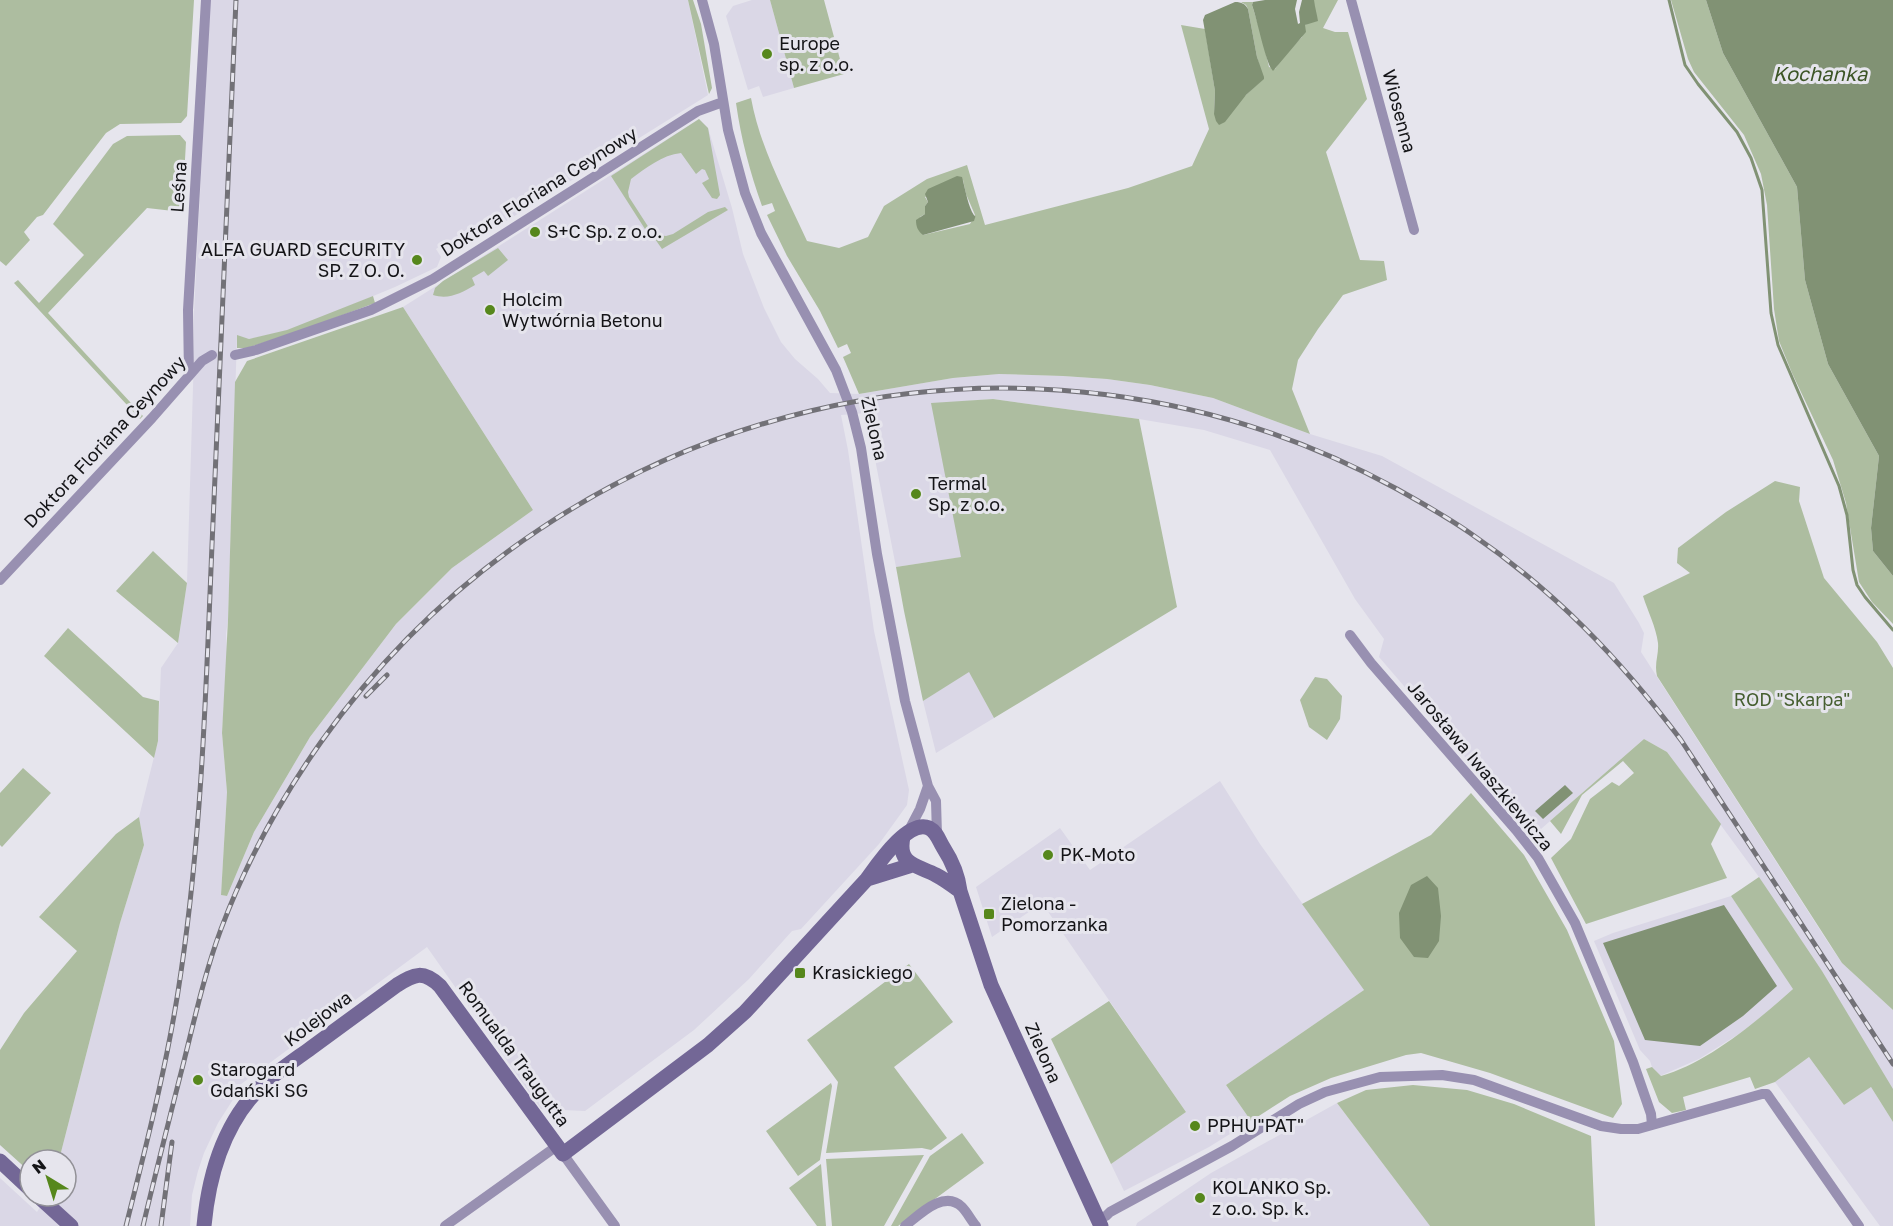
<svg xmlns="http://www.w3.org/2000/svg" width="1893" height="1226" font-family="'Golos Text',sans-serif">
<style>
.built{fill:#dad7e6}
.green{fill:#adbda0;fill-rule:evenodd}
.water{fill:#819274}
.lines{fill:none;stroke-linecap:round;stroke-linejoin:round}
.stream{stroke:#819274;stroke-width:3}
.street{stroke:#9890b1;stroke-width:10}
.secondary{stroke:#736796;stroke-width:15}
.rail-casing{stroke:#727177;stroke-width:5}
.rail{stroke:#e6e5ed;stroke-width:3;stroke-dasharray:9;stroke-linecap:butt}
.poi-dot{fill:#56871c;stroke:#e6e5ed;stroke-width:2}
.labels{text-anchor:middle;stroke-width:6;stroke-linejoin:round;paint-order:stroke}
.poi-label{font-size:18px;fill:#141417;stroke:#e6e5ed;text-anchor:start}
.street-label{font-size:18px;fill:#141417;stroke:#e6e5ed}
.park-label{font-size:18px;fill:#465f30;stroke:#e6e5ed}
.water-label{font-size:20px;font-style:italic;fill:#3c5526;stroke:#e6e5ed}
</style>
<rect width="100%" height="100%" fill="#e6e5ed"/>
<path class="built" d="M210,0h478l20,95 -240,150 -2,-4 -13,8 -6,-8 -11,8 5,8 -4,10 -42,20 -82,34 -28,10 -36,8 -12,-3 -9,284 -2,14 1,20 -5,79 5,59 -6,103 6,1 27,-64 56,-95 86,-113 56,-56 81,-58 -130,-203 296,-188 9,9 24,80 11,46 21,54 17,34 14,17 23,20 12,14 29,1 94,-16 46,-4 64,2 44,3 43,6 63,13 97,36 72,22 232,127 25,40 5,10 -3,19 190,295 11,16 51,47v80l-134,-213 -92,-125 -23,-13 -111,97 -154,-179 5,-18 -29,-40 -85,-149 -66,-20 -65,-11 -146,-20 -61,5 30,153 -66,10 -30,-154 -25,2 7,35 26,181 35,159 -2,15 -28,39 -78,85 -9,2 -43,48 -55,51 -109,81 -44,-2 -114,-162 -198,146 5,5 -16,25 -14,30 -6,18 -6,24 -2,31h-190v-48l37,34 10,-16h19v-36h-7l61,-237 24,-78 -5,-28 19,-76 3,-73 17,-25 9,-60 7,-228v-43z
M752,0h18l24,88 -31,9 -4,-11 -11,4 -22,-74 7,-10z
M969,671l25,47 -58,35 -13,-52z
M1220,781l40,63 104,146 -138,95 25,36 -42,26 -85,44 -13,-27 75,-52 -144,-209 -50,34 -16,-50 84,-59 30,42z
M1731,896l63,92 -44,39 -51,32 -39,17 -8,-9 -2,-6 -10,-11 -46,-109 19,-8z
M1809,1057l35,48 27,-18 22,35v104h-13l-105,-144z
M1337,1103l93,123h-294l1,-3 74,-50z"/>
<path class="green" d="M0,0h194l-7,116 -6,7 -61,1 -14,9 -63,82 -6,2 -13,15 6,8 -24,26 -6,-5z
M688,0h5l8,24 11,64 -3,6z
M770,0h54l20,74 -50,14z
M1314,0h24l-15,28 12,4h13l19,67 -41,53 34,108 24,1 3,19 -44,15 -25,34 -20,31 -6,29 18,45 -97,-36 -63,-13 -43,-6 -44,-3 -64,-2 -46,4 -94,16 -16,-37 8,-4 -4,-9 -9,4 -18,-37 -33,-55 -20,-41 8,-4 -3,-8 -10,3c-12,-34 -21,-67 -26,-103l15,-5c9,50 35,97 56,143l32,7 29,-11 16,-31 43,-27 40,-14 18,60 143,-37 64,-22 17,-37 -28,-104 24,4 10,62 -1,23 32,-19 17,-16 -6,-22 -9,-48 -2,-4 -5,-3h12l-1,3 10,32 7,30 6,2 8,-12 19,-20 3,-12 12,-7 -3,-11zM963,180l3,14 9,21 -5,9 -47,11 -3,-18 5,-3v-8l3,-4 -3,-5z
M1671,0h35l17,53 74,134 8,93 23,84 51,92 -8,72 2,23 20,25v48l-21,-22 -13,-20 -13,-79 -13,-43 -41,-87 -13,-32 -5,-32 -7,-104 -6,-31 -17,-39 -50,-63 -6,-13z
M699,119l9,9 12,67 -3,4 -5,-1 -10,-15 7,-4 -4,-9 -3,-1 -6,5 -15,-21c-19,2 -35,15 -50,26l-3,13 1,5 20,31 10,7 7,1 7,-2 35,-22 17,-5 3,3 -66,39 -7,-10 -3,1 -41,-64z
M180,135l6,7 -4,70 -35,-4 -99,105 95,103 -3,3 -126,-136 4,-3 21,23 45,-48 -31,-31 60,-80 14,-8z
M498,248l10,12 -20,16 -4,-5 -12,7 3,7c-14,8 -26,15 -42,10l2,-7 8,-7z
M373,296l2,7 -70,26 -58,19h-10v-13l12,4 38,-9z
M403,307l130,203 -81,58 -56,56 -86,113 -56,95 -27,64 -6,-1 6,-103 -5,-59 6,-113 7,-238 12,-21z
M993,399l146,20 38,188 -183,111 -25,-46 -46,29 -19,-90 -8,-44 65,-10 -30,-154z
M1775,481l25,6 -1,14 25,77 53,64 16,26v342l-51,-47 -185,-287c-3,-13 2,-21 1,-33 -2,-16 -10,-31 -15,-47l47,-23 -13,-10 1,-15 48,-36z
M153,551l34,32 -9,60 -62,-52z
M68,628l75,69 16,4 -1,40 -4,17 -110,-102z
M1315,677l12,2 15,17 -2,23 -13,21 -18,-13 -9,-27z
M1644,739l23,13 54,72 -10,20 16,34 -141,46 -35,-66 20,-19 19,-40 22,-17 7,4 15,-13 -11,-12 -41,34 -21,39 -11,-13z
M23,768l28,25 -49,54 -2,-2v-52z
M1471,793l53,62 43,75 47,111 8,63 -9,14 -123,-45 -69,-20 -15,2 -75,23 -41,18 -39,25 -25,-36 138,-95 -62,-86 129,-69z
M139,817l5,28 -24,78 -61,237h-29v12l-30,-27v-95l24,-37 53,-62 -38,-34 77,-83z
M1759,877l63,94 71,118v33l-22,-35 -27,18 -35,-48 -34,25 -20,7 -5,-12 -67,20 3,13 -14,3 -13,-11 -13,-33 6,-2 9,9c47,-13 96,-55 132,-87l-62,-93z
M909,964l44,58 -59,45 53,71 -16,12 -9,-2 -96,5 12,-71 -31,-42z
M1109,1001l77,111 -75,52 -60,-125z
M831,1083l1,3 -12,74 -22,16 -32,-45z
M1413,1085l54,5 47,14 77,32 4,90h-165l-93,-123 29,-13z
M962,1133l22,30 -86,63h-7l39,-70z
M924,1155l-40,71h-52l-6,-67z
M821,1164l5,62h-9l-28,-38z"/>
<path class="water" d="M1265,0h32l-2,9 3,15 2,-1 -1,-11 3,-12h12c1,8 3,14 4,21l-13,4 1,7 -33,39c-7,-6 -16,-53 -21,-66l1,-3z
M1706,0h187v576l-20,-25 -2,-23 8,-72 -51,-92 -23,-84 -8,-93 -74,-134z
M1235,2c7,0 10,2 13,7l9,48 7,20v2l-18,16 -21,27 -6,3 -3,-4 -2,-7 1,-23 -12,-71 2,-5z
M957,176l5,1c3,11 5,24 10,35 4,7 4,2 2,9l-51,14c-5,-4 -7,-8 -7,-15l9,-6v-8l3,-4 -3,-8 3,-5z
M1565,785l8,8 -30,26 -8,-8z
M1427,876l11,12 3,28 -2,25 -11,17 -14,-1 -14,-19 -1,-25 12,-28z
M1724,905l53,81 -34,30 -43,30 -55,-6 -42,-97z"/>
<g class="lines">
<path class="stream" d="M1669,0l16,65 13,19 39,48 14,26 11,32 9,123 7,32 61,141 8,29 6,55 4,15 8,12 28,33"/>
<path class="street" d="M702,0l12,44 14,86 17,63 16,40 75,137 16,42 9,36 16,106 28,147 23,85 8,15 1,34
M1351,0l63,230
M235,355l21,-5 115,-40 62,-31 265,-168 25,-9
M189,376l-1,-66 18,-310
M0,580l152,-162 50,-57 10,-6
M1350,635l21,28 145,167 22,28 37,65 58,139 18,52 1,11
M909,830l11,-21 8,-23
M563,1154l52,72
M1098,1218l8,-2 4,-4 122,-66 67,-42 26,-12 55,-15 62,-2 32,5 127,46 20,3h17l124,-35h5l92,132
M445,1226l112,-80
M905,1226c14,-11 39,-37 57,-19 5,5 9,13 14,19"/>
<path class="secondary" d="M903,837c-6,28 14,28 33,38 8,4 16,10 24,16
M867,879l45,-14
M0,1161l30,28
M38,1196l33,30
M204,1226c5,-54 21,-108 63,-145 14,-12 29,-22 44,-33 29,-21 57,-42 86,-63 18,-11 26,-15 43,1l123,168 145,-109 37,-33 122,-133c11,-15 41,-60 62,-51 8,4 10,13 14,19 9,14 15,27 17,44l31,94 110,241"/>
<g class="rail-casing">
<path id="rail" d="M366,696l21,-21
M126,1226c21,-84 43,-169 55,-254 21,-142 25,-284 31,-427 8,-182 16,-363 24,-545
M143,1226c13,-55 27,-110 41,-165 11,-44 21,-89 37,-132 25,-67 59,-129 100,-187 243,-343 706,-456 1076,-253 25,14 50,28 73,44 85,58 149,125 211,207l212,324
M161,1226l11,-84"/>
</g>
<use href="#rail" class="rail"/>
</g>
<g class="poi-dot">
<circle cx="767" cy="54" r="6"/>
<circle cx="535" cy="232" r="6"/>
<circle cx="417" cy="260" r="6"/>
<circle cx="490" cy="310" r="6"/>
<circle cx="916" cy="494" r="6"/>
<circle cx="1048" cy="855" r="6"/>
<rect x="983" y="908" width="12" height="12" rx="3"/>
<rect x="794" y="967" width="12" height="12" rx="3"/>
<circle cx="198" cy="1080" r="6"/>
<circle cx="1195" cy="1126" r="6"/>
<circle cx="1200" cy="1198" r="6"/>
</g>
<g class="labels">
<g class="poi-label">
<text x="779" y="50">Europe<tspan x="779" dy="21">sp. z o.o.</tspan></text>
<text x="547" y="238">S+C Sp. z o.o.</text>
<text x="405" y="256" text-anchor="end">ALFA GUARD SECURITY<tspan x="405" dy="21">SP. Z O. O.</tspan></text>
<text x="502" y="306">Holcim<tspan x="502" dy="21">Wytwórnia Betonu</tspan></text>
<text x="928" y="490">Termal<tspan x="928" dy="21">Sp. z o.o.</tspan></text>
<text x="1060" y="861">PK-Moto</text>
<text x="1001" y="910">Zielona -<tspan x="1001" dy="21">Pomorzanka</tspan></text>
<text x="812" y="979">Krasickiego</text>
<text x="210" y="1076">Starogard<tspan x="210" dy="21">Gdański SG</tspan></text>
<text x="1207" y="1132">PPHU"PAT"</text>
<text x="1212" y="1194">KOLANKO Sp.<tspan x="1212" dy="21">z o.o. Sp. k.</tspan></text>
</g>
<g class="street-label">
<text transform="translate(1399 111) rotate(75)" y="6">Wiosenna</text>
<text transform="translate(179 187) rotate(-86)" y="6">Leśna</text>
<text transform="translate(539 192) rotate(-32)" y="6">Doktora Floriana Ceynowy</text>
<text transform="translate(874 429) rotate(77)" y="6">Zielona</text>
<text transform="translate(105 442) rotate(-47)" y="6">Doktora Floriana Ceynowy</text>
<text transform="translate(1480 766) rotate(50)" y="6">Jarosława Iwaszkiewicza</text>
<text transform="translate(318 1019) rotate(-37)" y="6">Kolejowa</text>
<text transform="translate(1043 1053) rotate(66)" y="6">Zielona</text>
<text transform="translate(514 1054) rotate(54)" y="6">Romualda Traugutta</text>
</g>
<g class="park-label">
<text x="1792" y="706">ROD "Skarpa"</text>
</g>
<g class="water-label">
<text x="1820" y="81">Kochanka</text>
</g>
</g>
<g transform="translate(48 1178) rotate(322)"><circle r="28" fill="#e6e5ed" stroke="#929197" stroke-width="1.5"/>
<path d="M0-4.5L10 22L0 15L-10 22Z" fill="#56871c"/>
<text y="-9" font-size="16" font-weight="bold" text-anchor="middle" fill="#141417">N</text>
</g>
</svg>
